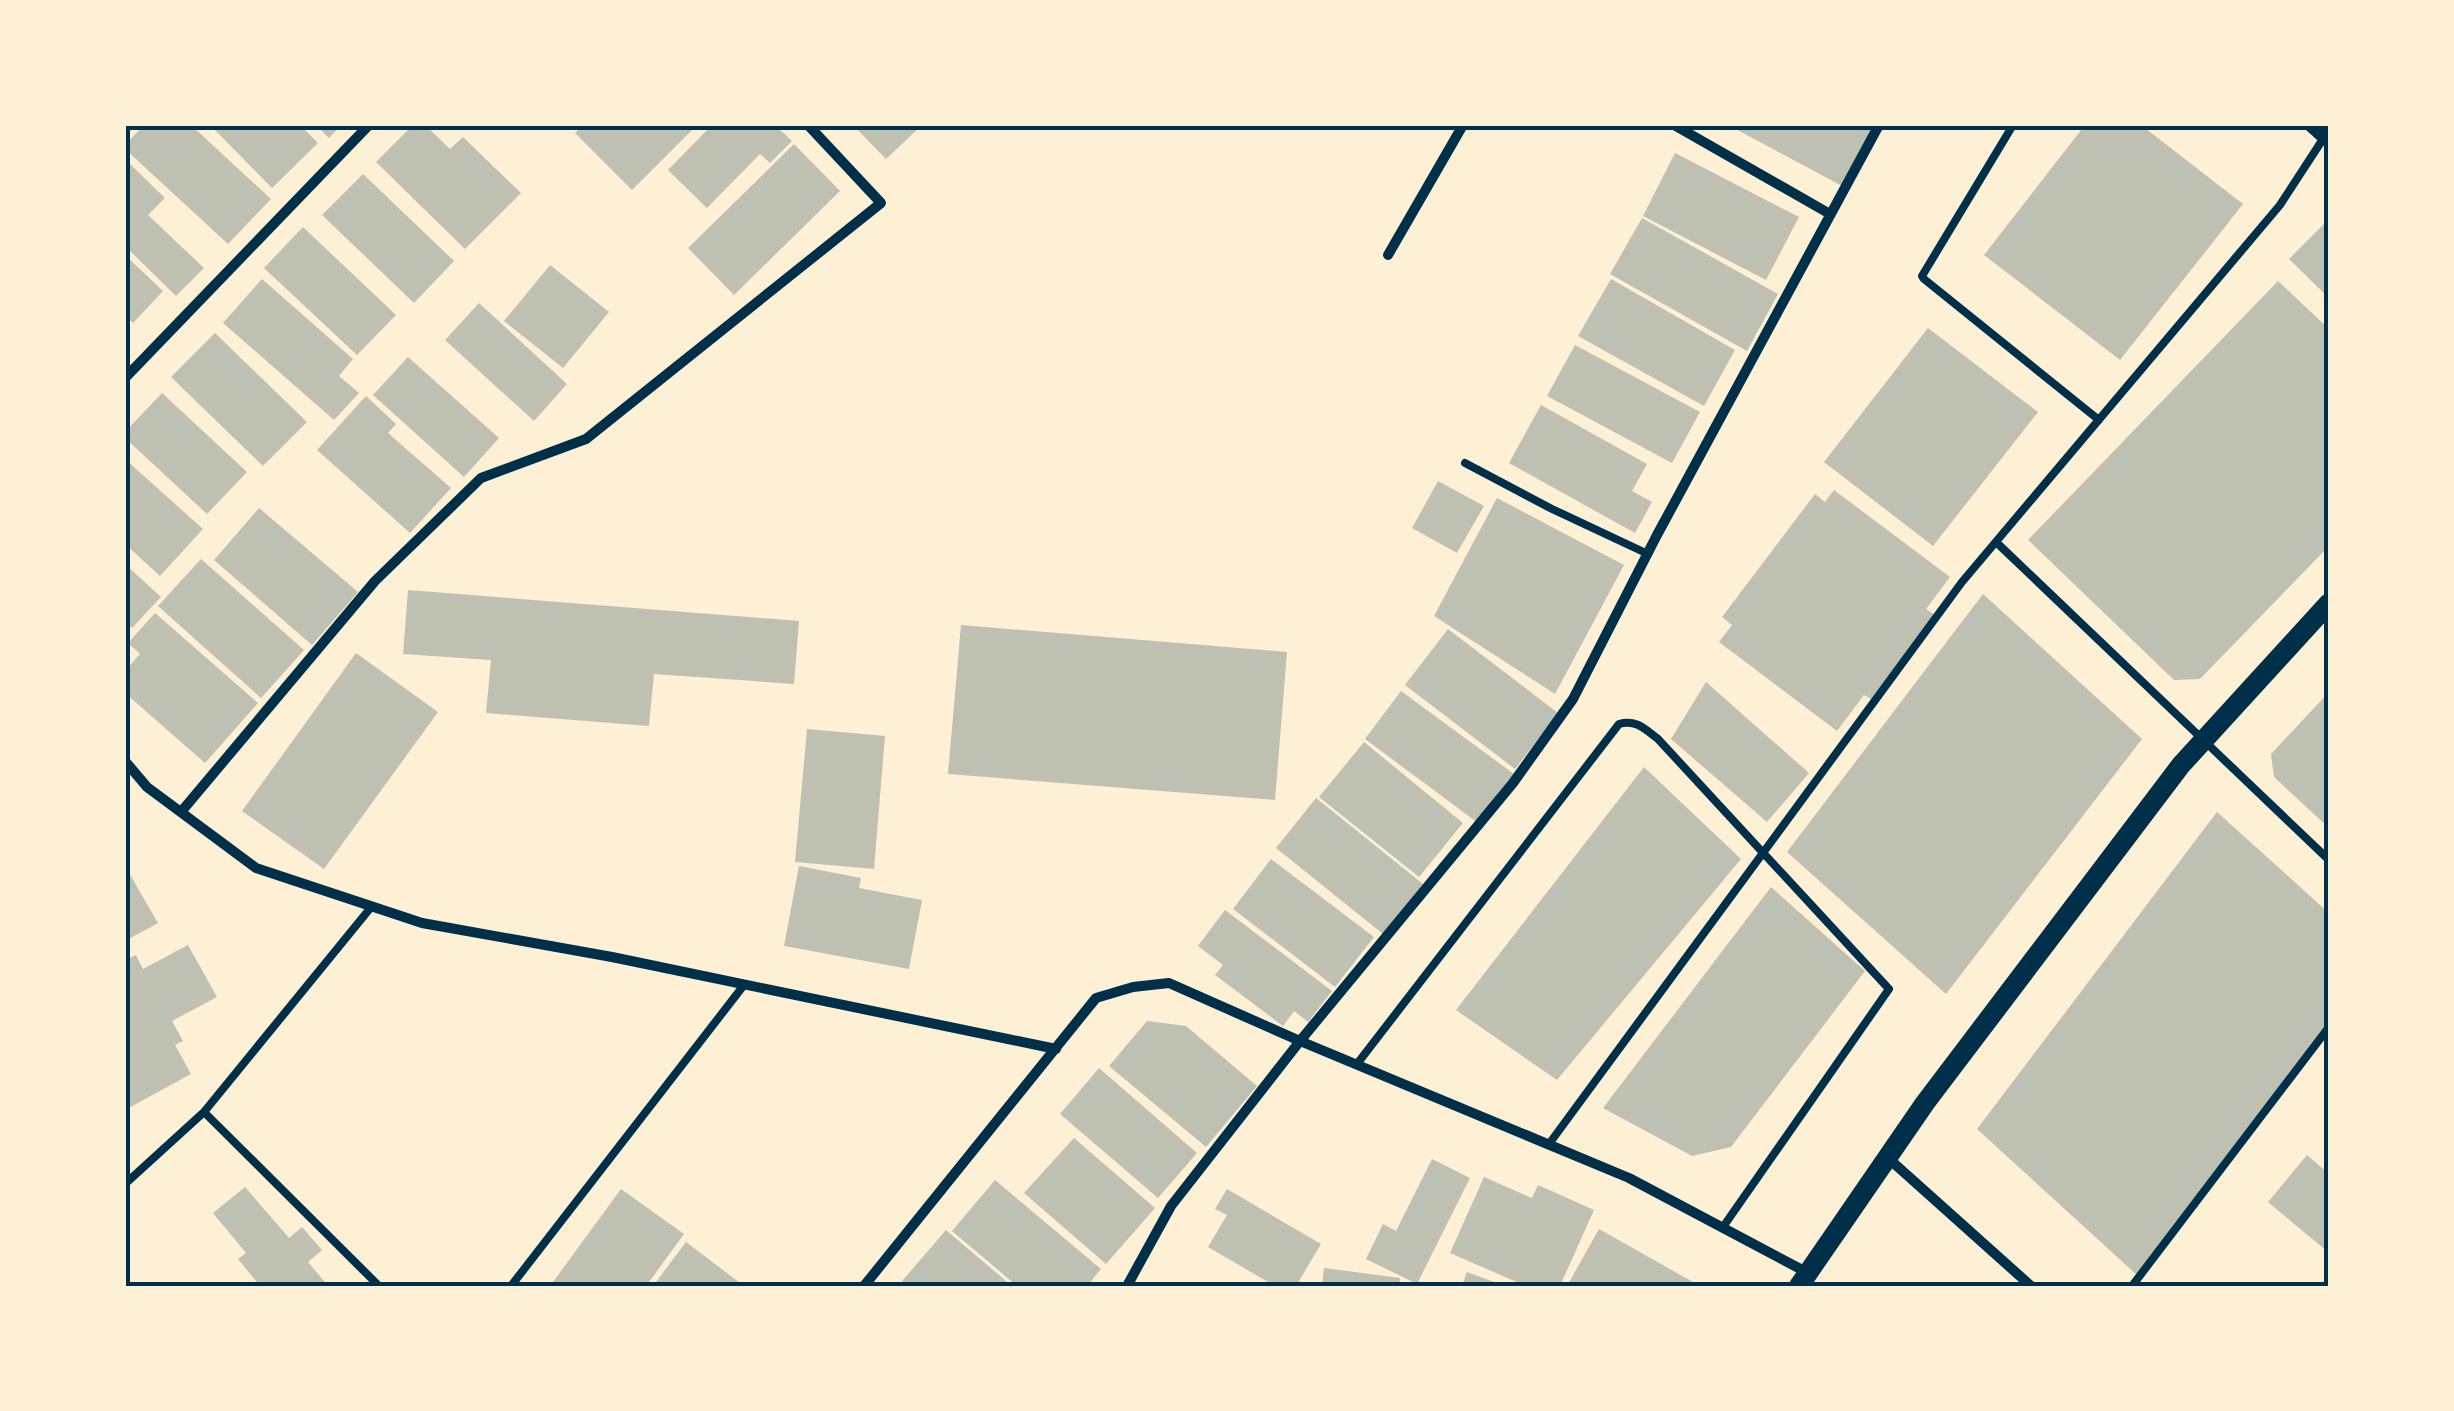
<svg xmlns="http://www.w3.org/2000/svg" width="2454" height="1411" font-family="'Varela Round',sans-serif">
<style>
.building{fill:#bec0b2}
.lines{fill:none;stroke-linecap:round;stroke-linejoin:round}
.service{stroke:#003049;stroke-width:8}
.minor{stroke:#003049;stroke-width:10}
.secondary{stroke:#003049;stroke-width:20}
.neatline{fill:none;stroke:#003049;stroke-width:4}
</style>
<rect width="100%" height="100%" fill="#fdf0d5"/>
<path class="building" d="M144,125h47l80,74 -43,45 -103,-95v-4z
M210,125h90l18,18 -46,45z
M316,125h25l-12,13z
M413,125h12l25,24 13,-12 58,56 -56,56 -89,-87z
M584,125h113l-65,65 -57,-57z
M712,125h63l17,16 -22,22 -10,-9 -53,54 -39,-38z
M853,125h69l-36,34z
M1728,125h148l-34,61z
M2085,125h56l102,79 -123,156 -136,-105z
M794,144l46,47 -106,104 -46,-47z
M1675,153l124,64 -33,63 -123,-64z
M129,163l36,35 -17,17 56,53 -28,28 -51,-50v-78z
M363,174l91,87 -40,42 -92,-88z
M1642,218l136,76 -31,57 -137,-77z
M2329,219v79l-40,-39z
M303,227l93,88 -39,40 -93,-87z
M125,255l38,36 -30,32 -8,-8z
M550,265l59,47 -46,56 -59,-47z
M262,279l91,80 -14,17 20,17 -25,27 -111,-97z
M1611,279l124,71 -31,56 -126,-70z
M2278,281l51,48v217l-129,133 -26,1 -146,-140z
M479,303l88,81 -33,37 -89,-81z
M1928,328l110,84 -105,134 -109,-84z
M215,333l92,89 -44,44 -92,-89z
M1575,345l125,67 -28,51 -125,-67z
M408,357l91,81 -35,39 -91,-82z
M162,393l85,79 -40,42 -82,-76v-6z
M366,396l30,28 -8,9 63,55 -41,45 -93,-83z
M1541,405l106,59 -15,27 20,11 -17,31 -126,-70z
M125,459l78,70 -43,47 -35,-32z
M1438,481l46,25 -27,47 -45,-25z
M1834,490l116,87 -24,32 9,6 -64,84 -7,-4 -27,36 -118,-89 13,-17 -10,-8 93,-123 10,8z
M1497,498l127,67 -69,129 -121,-78z
M259,508l99,84 -46,53 -98,-85z
M201,559l103,91 -43,48 -103,-92z
M125,564l36,33 -29,31 -7,-6z
M408,590l391,31 -5,63 -140,-10 -5,52 -163,-13 5,-53 -88,-6z
M1983,594l159,145 -196,255 -159,-142z
M155,613l103,90 -53,60 -80,-70v-22l15,-17 -12,-11z
M961,625l326,27 -12,148 -327,-26z
M1448,629l110,84 -43,56 -110,-84z
M356,653l82,59 -114,157 -82,-58z
M1706,682l103,91 -42,49 -96,-83z
M1401,691l113,83 -36,49 -113,-84z
M2329,692v136l-55,-51 -3,-23z
M807,729l78,7 -11,133 -79,-7z
M1364,742l99,81 -44,54 -100,-80z
M1644,767l97,92 -184,221 -101,-70z
M1316,798l107,86 -40,50 -107,-86z
M2217,812l112,101v107l-191,256 -161,-147z
M1271,859l103,78 -39,50 -102,-78z
M125,866l33,57 -33,18z
M799,866l62,12 -2,10 63,12 -13,69 -125,-23z
M1771,887l94,84 -134,176 -39,9 -89,-48z
M1225,910l107,81 -24,31 -14,-11 -11,15 -68,-51 8,-10 -25,-19z
M188,945l29,52 -45,24 11,20 -8,4 16,29 -66,36v-150l11,-5 7,14z
M1147,1021l39,5 71,60 -51,61 -97,-81z
M1099,1068l98,85 -39,45 -98,-84z
M1074,1138l81,70 -49,56 -82,-71z
M2307,1155l22,19v79l-61,-51z
M1432,1159l38,19 -53,106 -51,-25 17,-35 13,7z
M1484,1177l48,21 6,-13 56,25 -34,76h-34l-76,-33z
M995,1180l106,89 -14,17h-70l-65,-55z
M245,1187l44,51 13,-11 20,23 -14,12 20,24h-54l-3,-4 -6,4h-5l-22,-27 8,-6 -33,-40z
M621,1189l63,45 -38,52h-96z
M1227,1189l94,55 -25,42h-21l-67,-39 19,-32 -12,-6z
M1599,1229l101,57h-133z
M946,1230l66,56h-104l-6,-5z
M686,1242l58,44h-91z
M1324,1268l76,10 -1,8h-77z
M1467,1272l38,14h-43z"/>
<g class="lines">
<path class="service" d="M2013,125l-91,151 2,3 175,141
M1465,463l87,46 96,45
M1996,542l333,318
M1357,1064l262,-340c17,-5 26,5 39,15l231,250 -166,238
M204,1112l175,174
M1549,1144l413,-562 318,-377 43,-66 4,-14
M125,1184l79,-72 168,-206
M511,1286l233,-301
M2132,1286l197,-259"/>
<path class="minor" d="M1674,125l156,89
M2308,125l21,19
M1388,255l75,-130
M125,378l244,-253
M125,761l22,26 109,81 166,55 190,34 444,92
M181,812l194,-231 106,-103 105,-39 295,-236 -73,-78
M1888,1158l143,128
M864,1286l232,-288 37,-11 36,-4 131,58 329,137 179,95
M1127,1286l44,-80 129,-165 213,-258 60,-84 84,-164 222,-410"/>
<path class="secondary" d="M1799,1286l126,-183 256,-338 148,-162"/>
</g>
<rect width="2454" height="1411" fill="none" stroke="#fdf0d5" stroke-width="255"/>
<rect x="128" y="128" width="2198" height="1156" class="neatline"/>
</svg>
